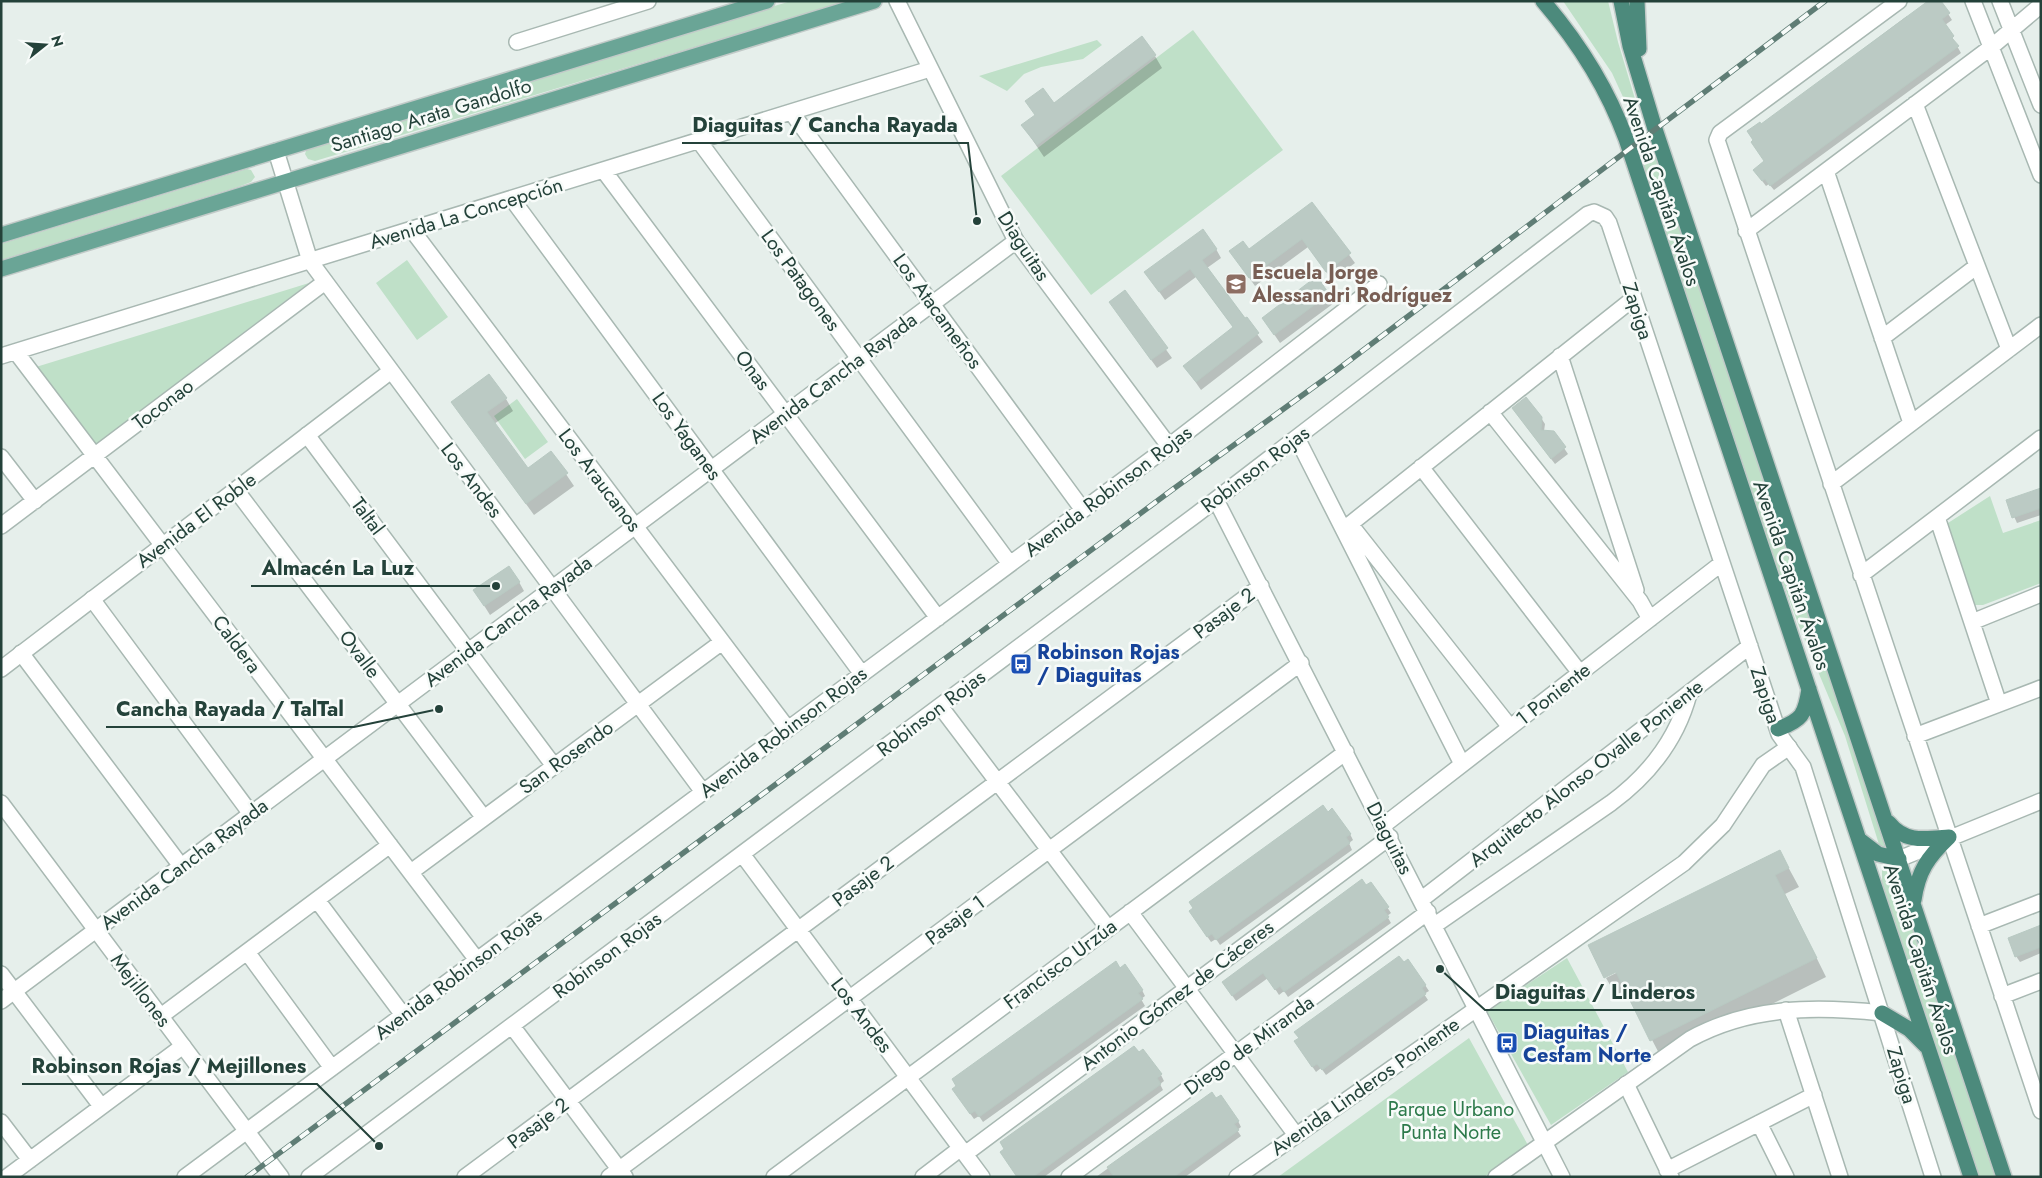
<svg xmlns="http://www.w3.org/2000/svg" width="2042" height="1178" font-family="Jost,sans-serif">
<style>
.green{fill:#bfe0c8}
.shadow{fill:#0003}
.building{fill:#bbcac4;stroke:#b8c9c2}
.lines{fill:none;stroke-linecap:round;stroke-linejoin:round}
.minor-casing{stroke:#a8b8b2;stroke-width:18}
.tertiary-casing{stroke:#a8b8b2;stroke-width:18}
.primary-casing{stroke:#c2cac8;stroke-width:18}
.trunk-casing{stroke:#c2cac8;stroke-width:18}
.minor{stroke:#fff;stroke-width:15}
.tertiary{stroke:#fff;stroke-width:15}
.primary{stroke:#6aa596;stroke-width:15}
.trunk{stroke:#4c8a7c;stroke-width:15}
.rail-casing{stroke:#5f7d75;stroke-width:5.5}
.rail{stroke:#f7fbf9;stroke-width:4;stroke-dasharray:11;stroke-linecap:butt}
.labels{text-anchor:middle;stroke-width:5;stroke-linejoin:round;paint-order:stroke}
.street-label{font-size:20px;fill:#24423a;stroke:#f7fbf9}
.education-label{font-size:20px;font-weight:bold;fill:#785e54;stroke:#f7fbf9;text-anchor:start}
.transit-label{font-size:20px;font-weight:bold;fill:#164399;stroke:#f7fbf9;text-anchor:start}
.park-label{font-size:20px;fill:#2d7a4b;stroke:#f7fbf9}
.leader{fill:none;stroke:#24423a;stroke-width:2}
.callout-dot{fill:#24423a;stroke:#f7fbf9;stroke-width:2}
.callout-label{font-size:21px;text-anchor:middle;font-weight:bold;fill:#24423a;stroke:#f7fbf9;stroke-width:5;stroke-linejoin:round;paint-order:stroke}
</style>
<rect width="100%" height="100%" fill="#e6efeb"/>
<path class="green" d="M791,1h57l-533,160 -7,-2 -3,-5 2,-6z
M1563,1h45l10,41 23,77 -7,2 -22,-48z
M1193,30l90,120 -192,145 -90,-119z
M1097,40l5,5 -19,14 -42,8 -17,7 -17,17 -28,-15z
M1654,153l3,4 338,1020h-17l-96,-291v-32l-37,-118 -46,-110 -32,-87 -125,-377 1,-5z
M247,169l4,1 4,7 -4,5 -13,5 -237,73v-16z
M407,260l41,57 -31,23 -41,-57z
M309,283l-216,164 -57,-80z
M517,399l31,43 -23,17 -31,-43z
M1990,496l13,37 38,-13v63l-58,22h-11l-25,-75 1,-7z
M1567,958l61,114 -77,53 -64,-114z
M1469,1038l60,109 -45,30h-206z"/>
<path class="shadow" d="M1941,3l11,17 -7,5 16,28 -187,137 -5,-6 -3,2 -12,-16 11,-8 -4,-36 146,-110 1,2z
M1155,56l7,12 -118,89 -21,-31 13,-10 -9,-15 26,3z
M1312,204l43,59 -23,17 -24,-33 -53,39 -24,-34 17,-1z
M1216,249l5,9 -14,10 56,74 -62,48 -16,-23 49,-39 -38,-51 -31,23 -19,-27z
M1125,292l47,66 -15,10 -41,-57z
M1328,294l6,9 -54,40 -17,-25z
M506,399l7,12 -19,13 34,45 23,-17 23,34 -40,29 -81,-112z
M1513,409l28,9 4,6 -1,7 9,1 15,22 -13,10z
M2041,495v20l-24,8 -10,-22z
M519,582l5,9 -34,24 -10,-16z
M1350,834l3,6 -4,3 3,7 -132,95 -4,-6 -5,3 -17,-25z
M1780,852l19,35 -14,7 41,83 -164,82 -36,-69 -10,5 -10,-17 16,-8z
M1371,883l20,30 -4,3 4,7 -103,74 -4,-6 -5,4 -11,-17 -32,23 -9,-13z
M2041,930v23l-21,9 -4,-6z
M1120,969l22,21 3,6 -4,3 4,7 -162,116 -4,-6 -5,3 -17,-24z
M1425,985l4,6 -5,3 4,6 -102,75 -5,-7 -5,4 -17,-25z
M1161,1075l3,6 -4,3 3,6 -119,87h-26z
M1211,1094l27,27 3,6 -4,3 4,6 -56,41h-89z"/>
<path class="building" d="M1928,1h13l9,12 -8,6 12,17 -2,2 7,8 -189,140 -5,-7 -3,2 -9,-11 11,-9 -13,-19 2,-2 -6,-9 13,-9 1,2z
M1142,36l14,19 -119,90 -16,-20 14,-10 -10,-14 18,-13 11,15z
M1312,202l39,51 -25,19 -24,-33 -53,39 -20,-27 14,-10 6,8z
M1203,229l14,20 -15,11 43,58 2,-1 12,16 -63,49 -13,-16 50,-39 -43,-58 -31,23 -15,-20z
M1317,276l12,18 -55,41 -12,-17z
M1125,290l43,58 -17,12 -42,-58z
M489,374l18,24 -20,14 41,56 23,-17 17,22 -42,31 -75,-102z
M1526,397l16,20 -1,13 13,1 12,16 -15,12 -39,-51z
M2041,488v20l-29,10 -6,-18z
M509,566l11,16 -36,24 -11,-16z
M1323,805l5,7 4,-4 19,26 -5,3 4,6 -134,97 -4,-6 -5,3 -18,-26 4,-3 -4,-6z
M1780,850l9,18 -14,7 42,83 -167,83 -34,-69 -12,6 -16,-33z
M1362,879l4,6 5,-3 18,25 -5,3 5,7 -105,75 -4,-6 -5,4 -12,-17 -31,23 -10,-14z
M2041,925v22l-26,10 -7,-19z
M1399,956l5,6 4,-3 18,26 -4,3 4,6 -104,76 -5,-6 -5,3 -18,-26 5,-3 -5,-6z
M1116,961l4,7 5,-4 18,26 -5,3 5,6 -164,118 -4,-6 -5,3 -18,-25 4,-3 -4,-7z
M1134,1046l5,6 4,-3 19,25 -5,4 4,6 -128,93h-16l-17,-25 4,-3 -4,-7z
M1212,1092l4,6 5,-3 18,26 -5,3 5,6 -65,47h-60l-7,-10z"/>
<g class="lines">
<g class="minor-casing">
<path id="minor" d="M1899,1l-179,132 -3,7 324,971
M1973,1l68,174
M2000,1l41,104
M1915,104l94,245
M792,113l291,397
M699,141l311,423
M604,171l334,447
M1826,171l85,252
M512,199l350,475
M412,230l376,499
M1746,231l244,-183 51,-43
M1016,241l153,205
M1882,338l95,-72
M16,352l461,608
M1,356l929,-287
M1560,356l76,234
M1490,412l150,189 10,18
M307,435l247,331
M1297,438l165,326
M1,457l34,44
M1421,467l159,206
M1831,484l210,-159
M236,490l248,328
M1216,500l346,677
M1937,517l62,187
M1350,524l160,203
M1,526l324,-244
M1344,529l290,-231
M1861,575l180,-137
M552,588l151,204
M92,599l159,215
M1972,622l69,-28
M21,653l160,213
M940,706l168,222
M1915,736l126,-48
M1384,825l338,-262
M742,854l240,323
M1899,859l142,-58
M411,872l311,-230
M1422,899l328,-253
M317,900l86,115
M1130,912l166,223
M1435,925l176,-122c38,-28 66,-64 78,-109
M1979,926l62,-24
M247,952l85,116
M1,974l100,132
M2002,996l39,-15
M1786,1010l54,167
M161,1016l229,-171
M512,1026l113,151
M1626,1084l45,93
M1,1122l29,38
M1759,1123l27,54
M965,1154l425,-317
M1667,1170l147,-75
M7,1177l176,-131
M185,1177l984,-731 210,-162
M309,1177l888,-663 391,-300 6,-2 11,5 4,6 170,511 24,33 130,410
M465,1177l796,-591
M609,1177l692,-514
M774,1177l572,-425
M923,1177l38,-29
M1069,1177l359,-265"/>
</g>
<g class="tertiary-casing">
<path id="tertiary" d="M517,42l131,-41
M276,151l34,110 242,327
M1,669l390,-298
M1,803l280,374
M1,1001l1015,-760 -119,-240
M1237,1177l447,-314 39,-38 40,-60 26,-18
M1496,1177l194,-138c60,-33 125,-33 192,-26"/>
</g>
<g class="primary-casing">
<path id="primary" d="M1,235l766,-234
M1,269l873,-268"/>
</g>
<g class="trunk-casing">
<path id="trunk" d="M1543,1c36,42 64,86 83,138l345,1038
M1621,1l9,45 25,83 349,1048
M1637,1l2,48
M1778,729c24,-9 27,-14 31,-40
M1889,823c16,20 36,16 60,14
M1861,841l17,13 21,5
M1914,900c4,-29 14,-43 35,-63
M1882,1013l27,16 17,17"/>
</g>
<use href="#minor" class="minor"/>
<use href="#tertiary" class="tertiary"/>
<use href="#primary" class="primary"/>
<use href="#trunk" class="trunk"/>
<g class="rail-casing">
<path id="rail" d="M247,1177l929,-690 157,-114 492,-372"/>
</g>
<use href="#rail" class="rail"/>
</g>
<defs>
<g id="school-square" transform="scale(1.125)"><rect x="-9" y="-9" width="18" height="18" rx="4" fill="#8d6e63" stroke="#f7fbf9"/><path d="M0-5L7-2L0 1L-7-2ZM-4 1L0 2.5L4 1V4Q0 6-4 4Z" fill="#fff"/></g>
<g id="bus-square" transform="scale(1.125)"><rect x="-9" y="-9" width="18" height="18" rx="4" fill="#1a4fb4" stroke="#f7fbf9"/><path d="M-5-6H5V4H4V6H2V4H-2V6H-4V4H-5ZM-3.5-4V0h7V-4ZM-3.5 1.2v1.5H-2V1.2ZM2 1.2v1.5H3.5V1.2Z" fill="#fff"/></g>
</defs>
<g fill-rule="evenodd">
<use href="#school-square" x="1236" y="284"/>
<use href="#bus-square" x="1021" y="664"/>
<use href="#bus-square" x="1507" y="1043"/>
</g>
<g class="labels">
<g class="street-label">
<text transform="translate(431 115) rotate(-17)" y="7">Santiago Arata Gandolfo</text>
<text transform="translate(1662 191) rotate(71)" y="7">Avenida Capitán Ávalos</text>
<text transform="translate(466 213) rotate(-17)" y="7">Avenida La Concepción</text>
<text transform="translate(1024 246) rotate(57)" y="7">Diaguitas</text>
<text transform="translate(801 280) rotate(54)" y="7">Los Patagones</text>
<text transform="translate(938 311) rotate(54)" y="7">Los Atacameños</text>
<text transform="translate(1638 311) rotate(72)" y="7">Zapiga</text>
<text transform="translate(753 370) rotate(53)" y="7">Onas</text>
<text transform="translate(833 378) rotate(-37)" y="7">Avenida Cancha Rayada</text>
<text transform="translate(163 404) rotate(-37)" y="7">Toconao</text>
<text transform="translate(687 436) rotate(54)" y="7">Los Yaganes</text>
<text transform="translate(1255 469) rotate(-37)" y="7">Robinson Rojas</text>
<text transform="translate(472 480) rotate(53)" y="7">Los Andes</text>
<text transform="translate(600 480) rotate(53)" y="7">Los Araucanos</text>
<text transform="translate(1108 491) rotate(-37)" y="7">Avenida Robinson Rojas</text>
<text transform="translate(368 516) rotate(53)" y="7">Taltal</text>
<text transform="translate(196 520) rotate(-37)" y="7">Avenida El Roble</text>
<text transform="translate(1792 575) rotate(71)" y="7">Avenida Capitán Ávalos</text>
<text transform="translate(1224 613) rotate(-37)" y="7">Pasaje 2</text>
<text transform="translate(508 621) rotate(-37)" y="7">Avenida Cancha Rayada</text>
<text transform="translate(237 644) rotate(53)" y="7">Caldera</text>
<text transform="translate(360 654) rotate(53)" y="7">Ovalle</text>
<text transform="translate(1553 694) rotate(-38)" y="7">1 Poniente</text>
<text transform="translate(1766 695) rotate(72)" y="7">Zapiga</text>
<text transform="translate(931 713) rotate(-37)" y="7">Robinson Rojas</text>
<text transform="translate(783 732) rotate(-37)" y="7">Avenida Robinson Rojas</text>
<text transform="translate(566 757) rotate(-36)" y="7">San Rosendo</text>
<text transform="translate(1586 773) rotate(-38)" y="7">Arquitecto Alonso Ovalle Poniente</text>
<text transform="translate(1390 838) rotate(63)" y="7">Diaguitas</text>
<text transform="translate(184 864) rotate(-37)" y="7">Avenida Cancha Rayada</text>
<text transform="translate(863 881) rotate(-37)" y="7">Pasaje 2</text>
<text transform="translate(955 920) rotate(-37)" y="7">Pasaje 1</text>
<text transform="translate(607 955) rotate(-37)" y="7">Robinson Rojas</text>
<text transform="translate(1921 959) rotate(72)" y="7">Avenida Capitán Ávalos</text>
<text transform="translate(1060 964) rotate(-37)" y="7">Francisco Urzúa</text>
<text transform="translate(458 974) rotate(-37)" y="7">Avenida Robinson Rojas</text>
<text transform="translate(141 990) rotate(53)" y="7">Mejillones</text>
<text transform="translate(1177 995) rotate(-37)" y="7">Antonio Gómez de Cáceres</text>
<text transform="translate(862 1015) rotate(53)" y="7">Los Andes</text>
<text transform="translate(1249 1045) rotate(-36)" y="7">Diego de Miranda</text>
<text transform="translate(1902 1075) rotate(73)" y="7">Zapiga</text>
<text transform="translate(1365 1086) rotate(-35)" y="7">Avenida Linderos Poniente</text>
<text transform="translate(538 1123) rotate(-37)" y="7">Pasaje 2</text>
</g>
<g class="education-label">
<text x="1252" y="279">Escuela Jorge<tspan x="1252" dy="23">Alessandri Rodríguez</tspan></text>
</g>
<g class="transit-label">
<text x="1037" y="659">Robinson Rojas<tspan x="1037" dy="23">/ Diaguitas</tspan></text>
<text x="1523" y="1039">Diaguitas /<tspan x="1523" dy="23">Cesfam Norte</tspan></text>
</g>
<g class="park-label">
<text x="1451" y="1116">Parque Urbano<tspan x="1451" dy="23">Punta Norte</tspan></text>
</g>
</g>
<path class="leader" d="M977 221L968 143H682M496 586L424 586H251M439 709L354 727H106M1440 969L1485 1010H1705M379 1146L317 1084H22"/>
<g class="callout-dot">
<circle cx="977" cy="221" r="5"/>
<circle cx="496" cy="586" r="5"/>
<circle cx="439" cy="709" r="5"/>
<circle cx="1440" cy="969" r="5"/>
<circle cx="379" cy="1146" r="5"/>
</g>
<g class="callout-label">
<text x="825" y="132">Diaguitas / Cancha Rayada</text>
<text x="338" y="575">Almacén La Luz</text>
<text x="230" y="716">Cancha Rayada / TalTal</text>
<text x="1595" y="999">Diaguitas / Linderos</text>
<text x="169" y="1073">Robinson Rojas / Mejillones</text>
</g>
<rect width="2042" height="1178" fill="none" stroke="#24423a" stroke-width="5"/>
<g transform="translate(45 45) rotate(73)" stroke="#f7fbf9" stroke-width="4" paint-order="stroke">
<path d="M0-4L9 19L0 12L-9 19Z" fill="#24423a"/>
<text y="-8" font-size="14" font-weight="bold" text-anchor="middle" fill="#24423a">N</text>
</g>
</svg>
